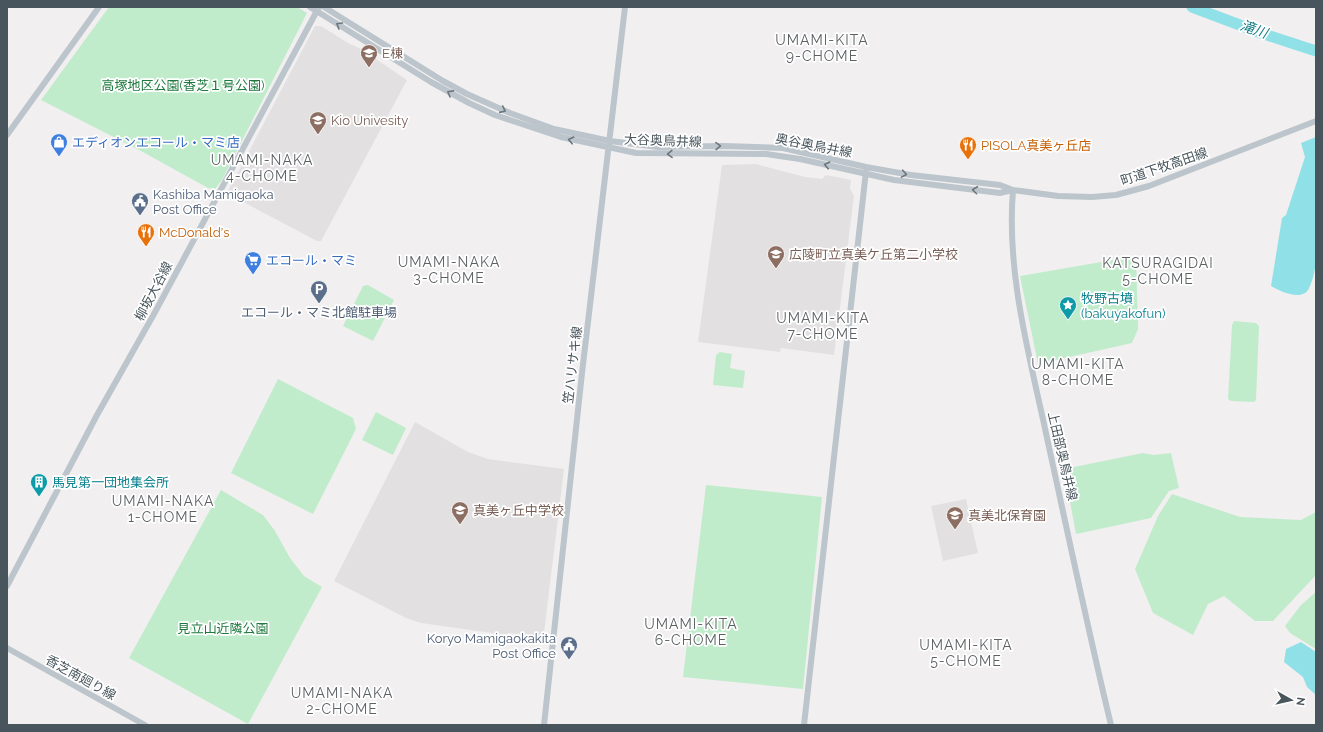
<svg xmlns="http://www.w3.org/2000/svg" width="1323" height="732" font-family="Raleway,'Noto Sans JP',sans-serif">
<style>
.education{fill:#e3e0e1}
.green{fill:#c0eccb}
.water{fill:#90e1e7}
.lines{fill:none;stroke-linecap:round;stroke-linejoin:round}
.river{stroke:#90e1e7;stroke-width:11}
.tertiary{stroke:#bcc5cb;stroke-width:6}
.oneway{stroke:#6b777d}
.labels{text-anchor:middle;stroke-width:3.5;stroke-linejoin:round;paint-order:stroke}
.education-label{font-size:13px;fill:#785e54;stroke:#fff;text-anchor:start}
.park-label{font-size:13px;fill:#1d793e;stroke:#fff}
.street-label{font-size:13px;fill:#48555c;stroke:#fff}
.shop-label{font-size:13px;fill:#366cbe;stroke:#fff;text-anchor:start}
.food-label{font-size:13px;fill:#c56008;stroke:#fff;text-anchor:start}
.service-label{font-size:13px;fill:#4e5e75;stroke:#fff;text-anchor:start}
.culture-label{font-size:13px;fill:#0d838f;stroke:#fff;text-anchor:start}
.water-label{font-size:14px;font-style:italic;fill:#147d85;stroke:#fff}
.neighbourhood-label{font-size:14px;letter-spacing:1px;fill:#5c6164;stroke:#fff}
</style>
<rect width="100%" height="100%" fill="#f2eff0"/>
<path class="education" d="M315,26h6l27,17 13,6 46,31 -86,161h-4l-87,-46 -2,-4z
M755,164l50,13 17,2 4,-4 25,5 -1,9 4,7 -20,159 -53,-7 -1,4 -82,-10 24,-177z
M415,422l53,30 20,7 76,10 -20,164 -2,3 -33,-3 -3,2 -85,-12 -15,-5 -72,-37z
M966,499l12,54 -35,8 -12,-55z"/>
<path class="green" d="M109,7h188l10,6 -85,167 -7,9 -7,-1 -67,-37 -100,-51z
M1136,256l2,73 -6,14 -94,21 -18,-88z
M368,285l26,15 -21,41 -30,-15 20,-40z
M1234,321l22,2 3,3 -3,74 -2,2 -23,-1 -3,-2 4,-74z
M720,352l12,2 -2,14 15,3 -2,17 -30,-3 3,-30z
M278,379l75,39 3,11 -43,85 -82,-41z
M376,412l30,16 -13,27 -31,-15z
M1143,453l10,2 18,-2 8,35 -10,3 -18,27 -75,16 -12,-65z
M706,485l116,12 -19,192 -120,-12z
M221,490l42,25 12,16 15,27 14,18 18,11 -74,137 -119,-66z
M1172,494l68,23 61,3 15,-8v63l-43,46h-18l-31,-25 -16,8 -15,31 -40,-22 -18,-44 23,-53z
M1316,592v57l-26,-16 -5,-7 16,-21z"/>
<path class="water" d="M1316,137c0,24 0,49 0,74 0,23 4,58 -8,79 -7,11 -29,1 -37,-4l11,-68 4,-3 19,-58 -4,-14z
M1301,642l15,10v43l-9,-8 -4,-10 -19,-15 2,-13z"/>
<g class="lines">
<path class="river" d="M1192,7l69,26 55,18"/>
<path class="tertiary" d="M310,7l121,75 38,21 26,12 66,22 75,16 130,1 34,5 94,21 106,13 12,-3
M324,7l119,74 24,13 43,19 44,16 56,12 48,6 65,-1 60,2 83,19 45,8 89,10 13,5 45,6 34,1 24,-2 33,-9 167,-65
M7,135l92,-128
M1013,190c-7,84 17,167 34,248 21,96 41,192 64,287
M7,586l90,-171 57,-101 165,-307
M7,648l138,77
M544,725l38,-352 43,-366
M804,725l62,-554"/>
</g>
<defs><path id="oneway-chevron" d="M-2-3.5L2.5 0L-2 3.5" fill="none" stroke-width="1.6" stroke-linecap="round" stroke-linejoin="round"/></defs>
<g class="oneway">
<use href="#oneway-chevron" transform="translate(339 25) rotate(-149)"/>
<use href="#oneway-chevron" transform="translate(450 93) rotate(-151)"/>
<use href="#oneway-chevron" transform="translate(503 110) rotate(24)"/>
<use href="#oneway-chevron" transform="translate(571 140) rotate(-167)"/>
<use href="#oneway-chevron" transform="translate(718 146) rotate(-1)"/>
<use href="#oneway-chevron" transform="translate(670 154) rotate(179)"/>
<use href="#oneway-chevron" transform="translate(827 165) rotate(-168)"/>
<use href="#oneway-chevron" transform="translate(904 174) rotate(10)"/>
<use href="#oneway-chevron" transform="translate(975 190) rotate(-173)"/>
</g>
<defs>
<g id="school-pin" transform="scale(0.9)"><path d="M0 17L-7.5 6A9.5 9.5 0 1 1 7.5 6Z" fill="#8d6e63" stroke="#fff"/><path d="M0-5L7-2L0 1L-7-2ZM-4 1L0 2.5L4 1V4Q0 6-4 4Z" fill="#fff"/></g>
<g id="university-pin" transform="scale(0.9)"><path d="M0 17L-7.5 6A9.5 9.5 0 1 1 7.5 6Z" fill="#8d6e63" stroke="#fff"/><path d="M0-5L7-2L0 1L-7-2ZM-4 1L0 2.5L4 1V4Q0 6-4 4Z" fill="#fff"/></g>
<g id="shop-pin" transform="scale(0.9)"><path d="M0 17L-7.5 6A9.5 9.5 0 1 1 7.5 6Z" fill="#3f7fe0" stroke="#fff"/><path d="M-5-2.5h2.3a2.7 3.5 0 0 1 5.4 0H5L5.5 6h-11ZM-1.5-2.5h3a1.5 2.3 0 0 0-3 0Z" fill="#fff"/></g>
<g id="restaurant-pin" transform="scale(0.9)"><path d="M0 17L-7.5 6A9.5 9.5 0 1 1 7.5 6Z" fill="#e8710a" stroke="#fff"/><path d="M-5-6h1v4h1v-4h1v4h1v-4h1v5L-1.5 .5V6h-2V.5L-5-1ZM5-6V6H3V1.5H1.5Q1.5-4 5-6Z" fill="#fff"/></g>
<g id="civic-pin" transform="scale(0.9)"><path d="M0 17L-7.5 6A9.5 9.5 0 1 1 7.5 6Z" fill="#5c6f8a" stroke="#fff"/><path d="M-.6-6.5H3V-4.5H.6V-3L4-1V1h2V6H-6V1h2V-1L-.6-3ZM-1.2 2.5V6h2.4V2.5Z" fill="#fff"/></g>
<g id="supermarket-pin" transform="scale(0.9)"><path d="M0 17L-7.5 6A9.5 9.5 0 1 1 7.5 6Z" fill="#3f7fe0" stroke="#fff"/><path d="M-6-5.5h2.5l.6 2H6L4.5 2H-2.5L-4.4-4H-6ZM-1.5 3.2a1.3 1.3 0 1 0 .1 0ZM3 3.2a1.3 1.3 0 1 0 .1 0Z" fill="#fff"/></g>
<g id="parking-pin" transform="scale(0.9)"><path d="M0 17L-7.5 6A9.5 9.5 0 1 1 7.5 6Z" fill="#5c6f8a" stroke="#fff"/><path d="M-3.5-5.5H1a3.5 3.5 0 0 1 0 7H-1V5.5H-3.5ZM-1-3.4V-.6H.8a1.4 1.4 0 0 0 0-2.8Z" fill="#fff"/></g>
<g id="sight-pin" transform="scale(0.9)"><path d="M0 17L-7.5 6A9.5 9.5 0 1 1 7.5 6Z" fill="#0f9aa8" stroke="#fff"/><path d="M0-6L1.8-2.2L6-1.7L2.9 1.2L3.7 5.4L0 3.3L-3.7 5.4L-2.9 1.2L-6-1.7L-1.8-2.2Z" fill="#fff"/></g>
<g id="building-pin" transform="scale(0.9)"><path d="M0 17L-7.5 6A9.5 9.5 0 1 1 7.5 6Z" fill="#0f9aa8" stroke="#fff"/><path d="M-4-6H4V6H1V3H-1V6H-4ZM-2.5-4.3h1.7v1.8h-1.7ZM.8-4.3h1.7v1.8H.8ZM-2.5-1h1.7V.8h-1.7ZM.8-1h1.7V.8H.8Z" fill="#fff"/></g>
</defs>
<g fill-rule="evenodd">
<use href="#school-pin" x="369" y="53"/>
<use href="#university-pin" x="318" y="120"/>
<use href="#shop-pin" x="59" y="142"/>
<use href="#restaurant-pin" x="968" y="145"/>
<use href="#civic-pin" x="140" y="201"/>
<use href="#restaurant-pin" x="146" y="232"/>
<use href="#school-pin" x="776" y="254"/>
<use href="#supermarket-pin" x="253" y="260"/>
<use href="#parking-pin" x="319" y="289"/>
<use href="#sight-pin" x="1068" y="305"/>
<use href="#building-pin" x="39" y="482"/>
<use href="#school-pin" x="460" y="510"/>
<use href="#school-pin" x="955" y="515"/>
<use href="#civic-pin" x="569" y="645"/>
</g>
<g class="labels">
<g class="education-label">
<text x="382" y="58">E棟</text>
<text x="331" y="125">Kio Univesity</text>
<text x="789" y="259">広陵町立真美ケ丘第二小学校</text>
<text x="473" y="515">真美ヶ丘中学校</text>
<text x="968" y="520">真美北保育園</text>
</g>
<g class="park-label">
<text x="183" y="90">高塚地区公園(香芝１号公園)</text>
<text x="223" y="633">見立山近隣公園</text>
</g>
<g class="street-label">
<text transform="translate(663 140) rotate(2)" y="5">大谷奥鳥井線</text>
<text transform="translate(814 145) rotate(11)" y="5">奥谷奥鳥井線</text>
<text transform="translate(1164 166) rotate(-19)" y="5">町道下牧高田線</text>
<text transform="translate(153 291) rotate(-62)" y="5">柳坂大谷線</text>
<text transform="translate(572 365) rotate(-83)" y="5">笠ハリサキ線</text>
<text transform="translate(1063 456) rotate(77)" y="5">上田部奥鳥井線</text>
<text transform="translate(81 677) rotate(29)" y="5">香芝南廻り線</text>
</g>
<g class="shop-label">
<text x="72" y="147">エディオンエコール・マミ店</text>
<text x="266" y="265">エコール・マミ</text>
</g>
<g class="food-label">
<text x="981" y="150">PISOLA真美ヶ丘店</text>
<text x="159" y="237">McDonald's</text>
</g>
<g class="service-label">
<text x="153" y="199">Kashiba Mamigaoka<tspan x="153" dy="15">Post Office</tspan></text>
<text x="319" y="317" text-anchor="middle">エコール・マミ北館駐車場</text>
<text x="556" y="643" text-anchor="end">Koryo Mamigaokakita<tspan x="556" dy="15">Post Office</tspan></text>
</g>
<g class="culture-label">
<text x="1081" y="303">牧野古墳<tspan x="1081" dy="15">(bakuyakofun)</tspan></text>
<text x="52" y="487">馬見第一団地集会所</text>
</g>
<g class="water-label">
<text transform="translate(1254 29) rotate(19)" y="5">滝川</text>
</g>
<g class="neighbourhood-label">
<text x="822" y="45">UMAMI-KITA<tspan x="822" dy="16">9-CHOME</tspan></text>
<text x="262" y="165">UMAMI-NAKA<tspan x="262" dy="16">4-CHOME</tspan></text>
<text x="449" y="267">UMAMI-NAKA<tspan x="449" dy="16">3-CHOME</tspan></text>
<text x="1158" y="268">KATSURAGIDAI<tspan x="1158" dy="16">5-CHOME</tspan></text>
<text x="823" y="323">UMAMI-KITA<tspan x="823" dy="16">7-CHOME</tspan></text>
<text x="1078" y="369">UMAMI-KITA<tspan x="1078" dy="16">8-CHOME</tspan></text>
<text x="163" y="506">UMAMI-NAKA<tspan x="163" dy="16">1-CHOME</tspan></text>
<text x="691" y="629">UMAMI-KITA<tspan x="691" dy="16">6-CHOME</tspan></text>
<text x="966" y="650">UMAMI-KITA<tspan x="966" dy="16">5-CHOME</tspan></text>
<text x="342" y="698">UMAMI-NAKA<tspan x="342" dy="16">2-CHOME</tspan></text>
</g>
</g>
<rect width="1323" height="732" fill="none" stroke="#48555c" stroke-width="16"/>
<g transform="translate(1291 700) rotate(98)" stroke="#ffffff" stroke-width="3" paint-order="stroke">
<path d="M0-3L7 15L0 10L-7 15Z" fill="#48555c"/>
<text y="-6" font-size="11" font-weight="bold" text-anchor="middle" fill="#48555c">N</text>
</g>
</svg>
